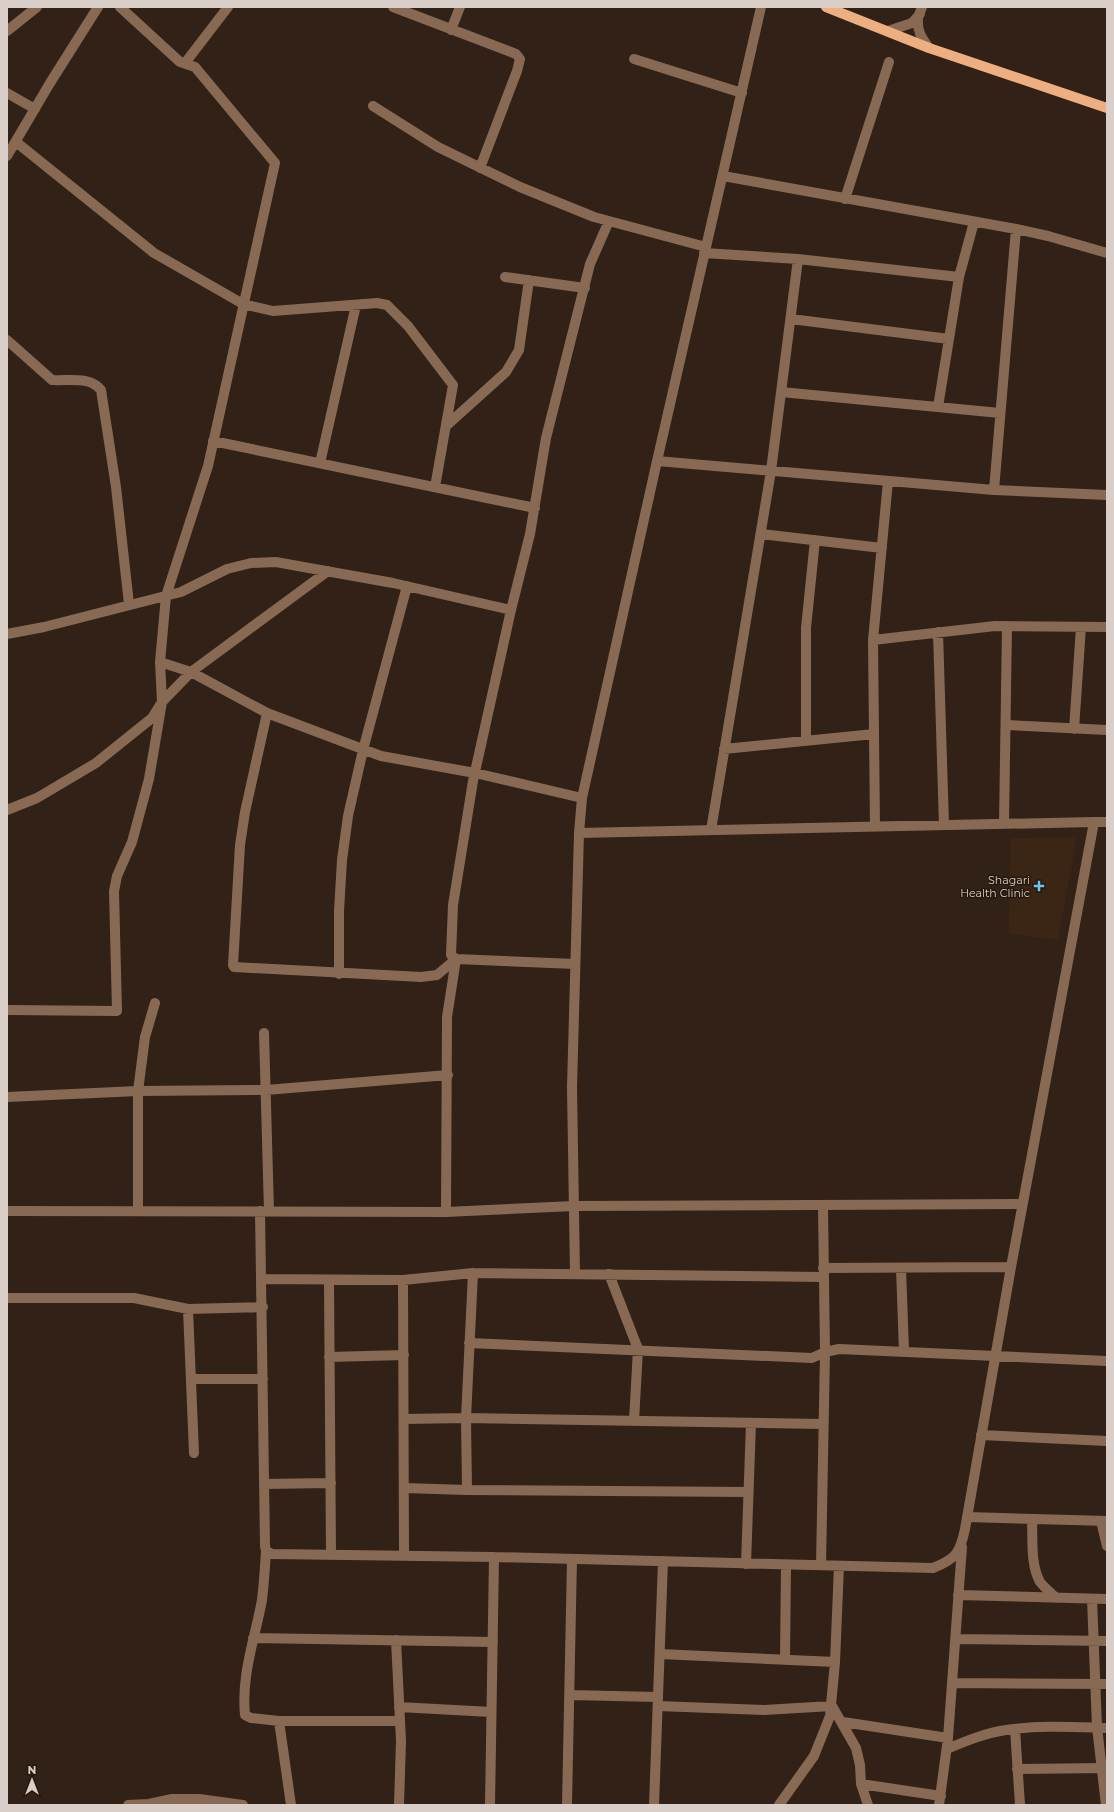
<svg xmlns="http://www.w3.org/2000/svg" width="1114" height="1812" font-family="Montserrat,sans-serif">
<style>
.built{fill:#3b2616}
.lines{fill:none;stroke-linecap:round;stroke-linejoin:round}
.minor{stroke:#886a54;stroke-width:10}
.major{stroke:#edae80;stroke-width:10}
.poi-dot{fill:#6fc2f4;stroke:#27180d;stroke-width:1.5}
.labels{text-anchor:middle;stroke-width:3;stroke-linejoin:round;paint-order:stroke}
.poi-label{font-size:11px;fill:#dacfc8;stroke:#27180d;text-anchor:end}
</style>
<rect width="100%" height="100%" fill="#312116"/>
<path class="built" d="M1077,837l-19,103 -49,-6 1,-96z"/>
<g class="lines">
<path class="minor" d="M393,7l123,47 4,5 -3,12 -37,97
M922,7c-1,4 -4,8 -4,12 -1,13 4,19 11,29
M451,30l9,-23
M7,31l30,-24
M888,31l24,-8 8,-9
M634,59l108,34
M185,63l43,-56
M7,93l28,16
M373,106l65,41 82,40 74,30 112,30
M16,142l138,111 89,51 30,7 104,-8 10,2 21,21 45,59 -18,102
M7,156l43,-73 48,-76
M723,176l293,53 32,7 59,17
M845,199l44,-137
M704,253l94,6 161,18
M505,277l80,11
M791,319l158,20
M7,340l45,40c17,1 38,-4 49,10l15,97 13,117
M781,392l219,21
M938,407l21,-130 15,-55
M446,426l60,-54 13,-22 10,-70
M213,441l322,67
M657,461l337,29 113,5
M320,463l36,-158
M994,490l22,-261
M761,534l121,14
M938,632l6,193
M7,634l37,-7 137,-35 46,-23 24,-6 25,-1 33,6 84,15 118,27
M873,640l122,-14 112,1
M160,662l31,10 76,41 114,43 94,17 107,25
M267,713l-22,99 -5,33 -7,120 1,2 187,10 16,-2 19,-16 119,5
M1006,725l101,5
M1074,729l7,-102
M806,741v-113l9,-88
M724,749l150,-15
M7,810l30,-12 59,-35 56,-45 10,-16 29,-30 137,-101
M1094,822h13
M1004,824l3,-198
M875,827l-2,-187 15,-159
M711,830l60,-359 27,-212
M339,974v-63l3,-51 6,-44 15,-66 44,-164
M7,1010l110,1 -3,-120 3,-15 15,-34 17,-63 13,-77 -2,-40 6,-66 42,-130 67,-303 -80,-96 -15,-5 -60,-55
M264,1033l5,178
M7,1097l131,-6 128,-1 182,-15
M7,1211l439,1 128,-6 448,-2
M138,1211v-120l7,-54 10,-34
M260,1211l5,335 1,5 6,3 222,3 439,11c23,-9 27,-15 32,-39l46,-262 83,-445 -515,11 3,-35 75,-337 104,-454
M446,1212l1,-195 9,-58 -5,-4 2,-50 20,-124 38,-171 19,-76 16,-96 44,-174 19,-43
M823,1268l188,-1
M901,1268l3,83
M575,1274l-3,-187 7,-254
M609,1274l29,75 -4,72
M262,1279l141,1 70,-7 350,4
M329,1280l2,274
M403,1280l1,275
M7,1298h127l54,11 75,-2
M188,1309l6,144
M469,1343l343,15 13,-6 14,-3 268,12
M329,1357l75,-2
M192,1379h71
M404,1419l62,-1 356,6
M981,1435l126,6
M264,1484l67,-1
M404,1488l63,2 281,2
M467,1490l-1,-72 7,-145
M967,1517l140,4
M1032,1519c1,19 -2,45 8,63 4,5 11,11 16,16
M1101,1521l6,25
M266,1551c-1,16 -2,33 -4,49 -7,38 -21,75 -17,115l6,3 28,3h121
M746,1564l5,-141
M821,1565l4,-213 -2,-146
M958,1595l149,4
M1092,1599l5,128 9,78
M253,1638l240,4
M956,1639l151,2
M396,1640l5,101 -2,64
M660,1654l175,8
M785,1660l1,-95
M953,1683l154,1
M570,1695l88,2
M658,1706l106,4 68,-4 24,42 4,17 1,19 7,21
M399,1707l92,5
M279,1721l12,84
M843,1722l105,16
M1015,1729l5,76
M947,1749c19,-8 38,-16 59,-19 33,-5 67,-3 101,-2
M1017,1769l90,-1
M861,1784l80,12
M128,1805l21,-1 23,-5h27l44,6
M490,1805l4,-248
M567,1805l5,-246
M654,1805l9,-244
M779,1805l35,-49 16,-40 5,-54 4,-96
M939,1805l9,-67 14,-191"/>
<path class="major" d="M826,7l103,41 178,60"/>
</g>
<path class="poi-dot" d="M1037 880h4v4h4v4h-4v4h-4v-4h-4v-4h4z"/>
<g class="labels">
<g class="poi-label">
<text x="1030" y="884">Shagari<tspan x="1030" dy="13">Health Clinic</tspan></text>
</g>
</g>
<rect width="1114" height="1812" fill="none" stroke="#dacfc8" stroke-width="16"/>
<g transform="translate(32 1780)" stroke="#27180d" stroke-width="3" paint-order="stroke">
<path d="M0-3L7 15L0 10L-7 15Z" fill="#dacfc8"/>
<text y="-6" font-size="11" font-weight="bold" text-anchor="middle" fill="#dacfc8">N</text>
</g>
</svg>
